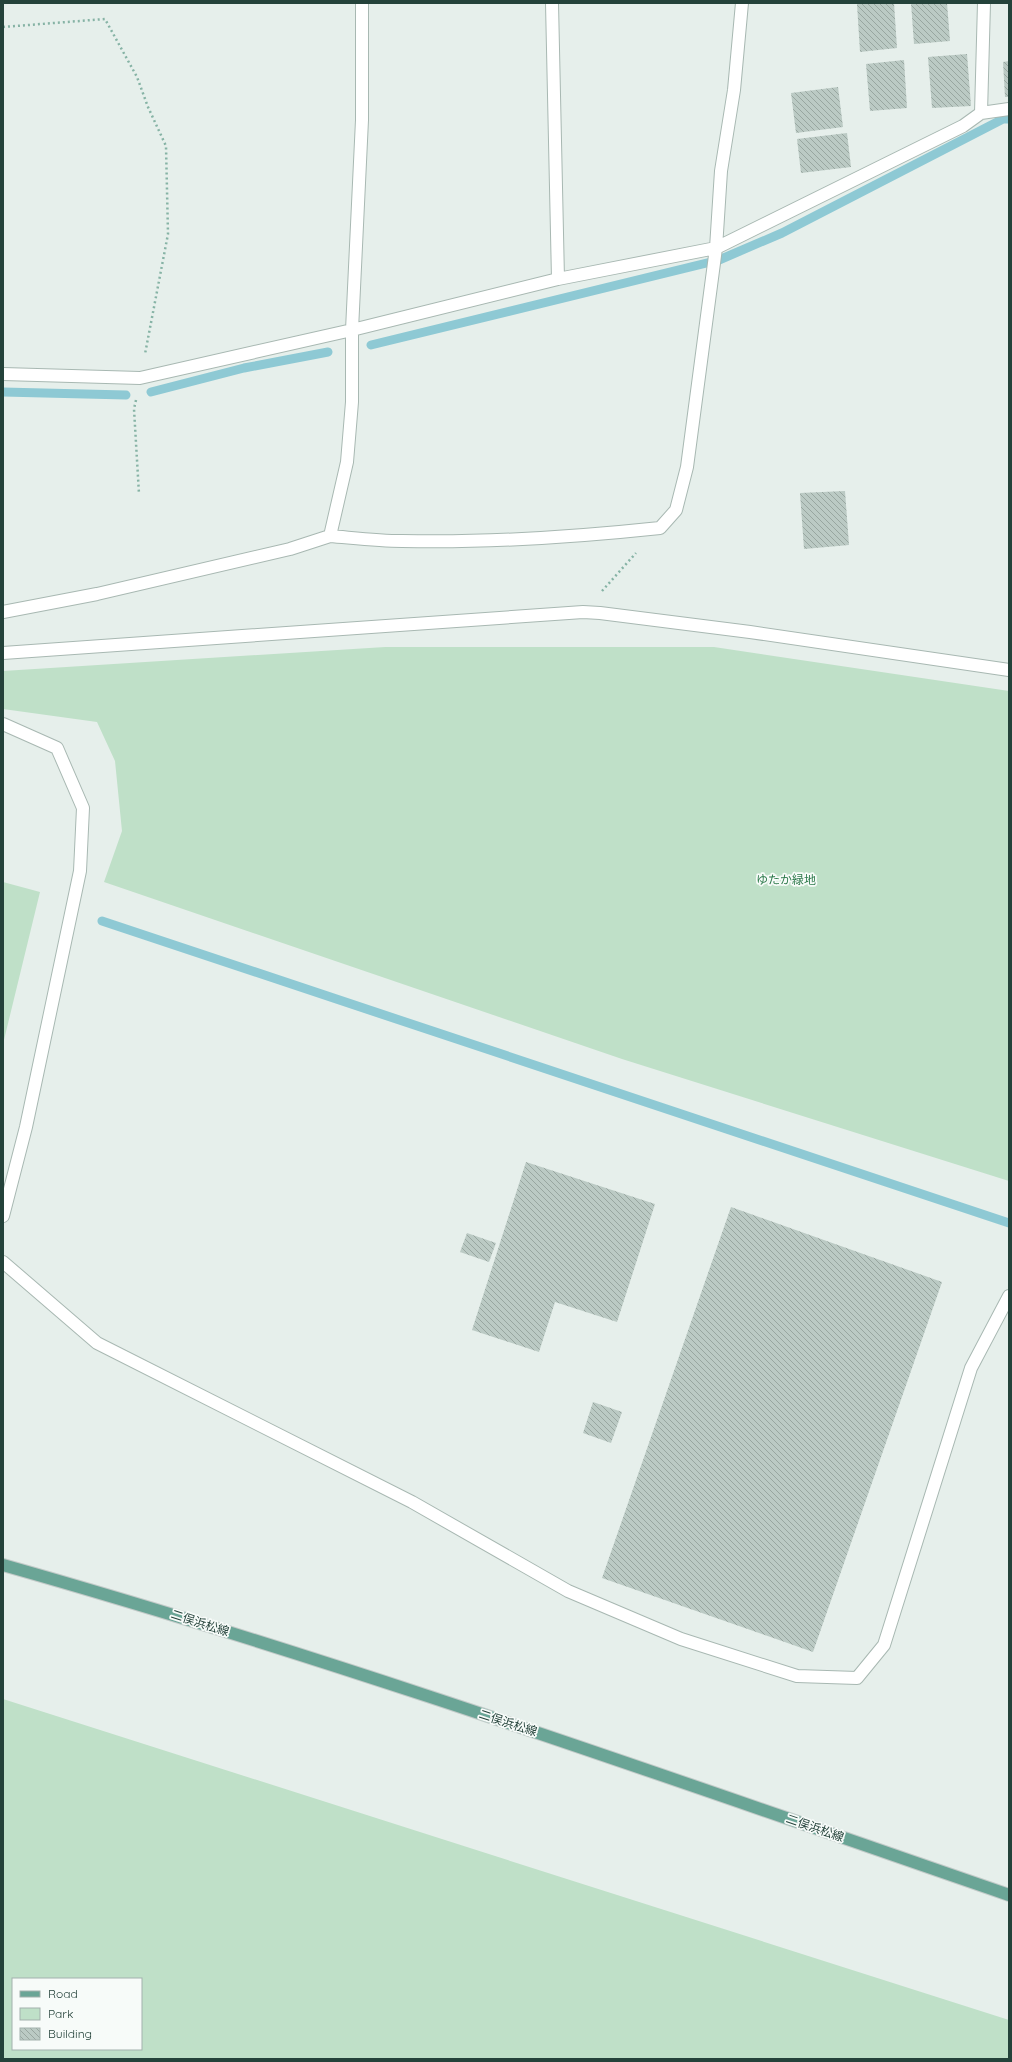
<svg xmlns="http://www.w3.org/2000/svg" width="1012" height="2062" font-family="Quicksand,'Noto Sans JP',sans-serif">
<style>
.green{fill:#bfe0c8;fill-rule:evenodd}
.lines{fill:none;stroke-linecap:round;stroke-linejoin:round}
.stream{stroke:#8ec9d4;stroke-width:9}
.building{fill:url(#building-back-hatch)}
.minor-casing{stroke:#a8b8b2;stroke-width:14}
.major-casing{stroke:#c2cac8;stroke-width:14}
.path{stroke:#86b3a5;stroke-width:2.5;stroke-dasharray:2 3;stroke-linecap:butt}
.minor{stroke:#fff;stroke-width:12}
.major{stroke:#6aa596;stroke-width:12}
.labels{text-anchor:middle;stroke-width:3.5;stroke-linejoin:round;paint-order:stroke}
.park-label{font-size:12px;fill:#2d7a4b;stroke:#f7fbf9}
.street-label{font-size:12px;fill:#24423a;stroke:#f7fbf9}
</style>
<defs>
<pattern id="building-back-hatch" width="6" height="6" patternUnits="userSpaceOnUse"><rect width="6" height="6" fill="#bbcac4"/><path d="M-1 5l2 2M0 0l6 6M5-1l2 2" fill="none" stroke="#98a6a0"/></pattern>
</defs>
<rect width="100%" height="100%" fill="#e6efeb"/>
<path class="green" d="M385,647h329l295,44v490l-387,-122 -518,-177 18,-51 -7,-70 -18,-39 -94,-13v-38z
M3,882l37,10 -37,152z
M3,1699l1006,321v39h-1006zM13,1979h128v70h-128z"/>
<g class="lines">
<path class="stream" d="M371,345l348,-85 63,-27 221,-114h6
M3,392l123,3
M151,392l93,-24 84,-16
M102,921l907,302"/>
</g>
<path class="building" d="M869,3h25l3,45 -37,4 -3,-48z
M911,3h36l3,38 -36,3z
M967,54l4,52 -39,2 -4,-51z
M904,60l3,48 -37,3 -4,-47z
M1009,61v36h-4l-2,-35z
M838,87l5,40 -47,6 -5,-40z
M847,133l4,34 -50,6 -4,-34z
M845,491l4,54 -45,4 -4,-56z
M526,1162l129,42 -38,118 -62,-20 -16,50 -67,-22z
M731,1207l211,75 -129,370 -211,-74z
M467,1233l29,10 -7,19 -29,-10z
M593,1402l29,10 -11,31 -28,-10z"/>
<g class="lines">
<g class="minor-casing">
<path id="minor" d="M552,3l6,276
M981,113l3,-110
M3,374l137,4 212,-48 206,-51 158,-31 247,-122 18,-13 28,-4
M330,536c24,2 48,5 72,5 86,2 173,-4 258,-13l16,-18 11,-43 29,-219 5,-77 13,-81 8,-87
M3,612l94,-18 193,-45 40,-13 17,-74 5,-60v-72l10,-210v-117
M3,653l580,-41 17,1 150,19 259,38
M3,724l54,24 26,60 -3,63 -54,256 -23,89
M3,1262l94,81 315,159 156,89 113,48 116,37 60,2 27,-33 87,-277 38,-72"/>
</g>
<g class="major-casing">
<path id="major" d="M3,1565c340,96 672,215 1006,330"/>
</g>
<path class="path" d="M3,27l102,-8 32,58 11,30 18,39 2,88 -23,120
M136,400l-2,9 5,85
M602,591l34,-38"/>
<use href="#minor" class="minor"/>
<use href="#major" class="major"/>
</g>
<g class="labels">
<g class="park-label">
<text x="786" y="884">ゆたか緑地</text>
</g>
<g class="street-label">
<text transform="translate(200 1623) rotate(18)" y="4">二俣浜松線</text>
<text transform="translate(508 1723) rotate(18)" y="4">二俣浜松線</text>
<text transform="translate(815 1828) rotate(19)" y="4">二俣浜松線</text>
</g>
</g>
<rect width="1012" height="2062" fill="none" stroke="#24423a" stroke-width="8"/>
<rect x="12" y="1978" width="130" height="72" fill="#f7fbf9" stroke="#a3b1ad"/>
<rect x="20" y="1991" width="20" height="6" fill="#6aa596" stroke="#a3b1ad"/>
<text x="48" y="1998" font-size="12" fill="#24423a">Road</text>
<rect x="20" y="2008" width="20" height="12" fill="#bfe0c8" stroke="#a3b1ad"/>
<text x="48" y="2018" font-size="12" fill="#24423a">Park</text>
<rect x="20" y="2028" width="20" height="12" fill="url(#building-back-hatch)" stroke="#a3b1ad"/>
<text x="48" y="2038" font-size="12" fill="#24423a">Building</text>
</svg>
